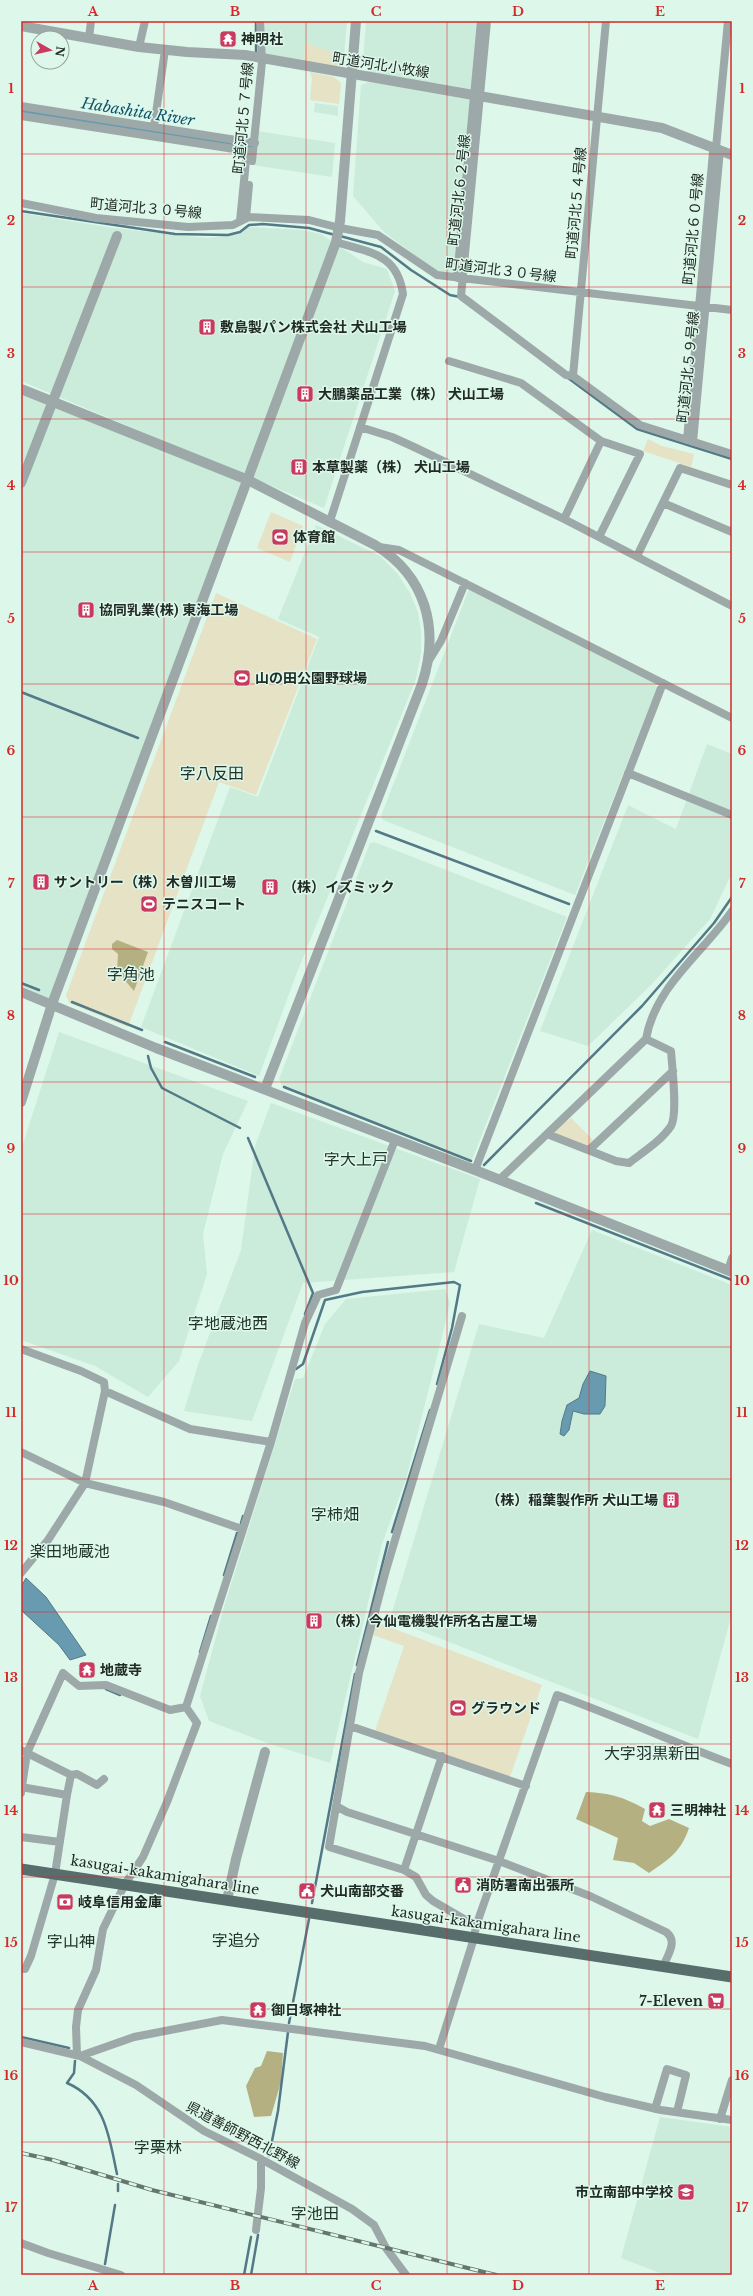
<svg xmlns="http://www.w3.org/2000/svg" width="753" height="2296" font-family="'Libre Baskerville','Noto Sans JP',serif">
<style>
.built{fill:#cbecdb}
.green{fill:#e5e2c6}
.forest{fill:#b5b082}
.water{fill:#689bb0;stroke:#537987}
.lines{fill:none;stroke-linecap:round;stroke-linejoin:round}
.stream{stroke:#537987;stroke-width:2.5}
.river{stroke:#689bb0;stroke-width:14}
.minor{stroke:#9ca9a8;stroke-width:8}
.tertiary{stroke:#9ca9a8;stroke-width:10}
.primary{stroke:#576e6d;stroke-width:11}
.rail-casing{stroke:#66766e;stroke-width:4}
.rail{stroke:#ddf7ea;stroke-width:2.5;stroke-dasharray:8;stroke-linecap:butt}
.grid{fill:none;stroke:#d62828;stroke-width:1;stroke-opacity:0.55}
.labels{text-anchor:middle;stroke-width:3;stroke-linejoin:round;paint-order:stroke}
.poi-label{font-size:14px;font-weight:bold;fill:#212b26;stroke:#ddf7ea;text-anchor:start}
.street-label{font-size:14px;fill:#212b26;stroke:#ddf7ea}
.water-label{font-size:15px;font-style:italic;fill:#0d5369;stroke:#ddf7ea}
.quarter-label{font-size:16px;fill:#20342b;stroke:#ddf7ea}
.neatline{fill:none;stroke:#d62828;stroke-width:1.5}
.grid-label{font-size:13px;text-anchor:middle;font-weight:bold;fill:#d62828}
</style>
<rect width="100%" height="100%" fill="#ddf7ea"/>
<path class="built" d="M261,21h86l-3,35 -39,-13 -1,20 -43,-8z
M366,21h112l-7,69 -101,-17 -7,-11z
M369,82l102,16 -16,176 -19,-3 -52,-39 -31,-36 8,-111z
M315,103l23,3v10l-24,-4z
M257,131l78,12 -3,34 -79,-12z
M21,213l92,15 95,10 31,-4 10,-7 54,3 18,4 42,28 24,7 8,22 -71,217 -303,-127z
M21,389l227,91 -196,524 -31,-12z
M316,525l64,31 17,17 13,20 8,19 3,20v21l-5,26 -120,296 -37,101 -118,-49 89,-240 28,10 61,-160 -41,-18z
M469,589l186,94 2,5 -82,207 -192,-75 -2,-4z
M707,744l25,10v119l-22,46 -58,65 -64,62 -48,-15 88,-226 48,24z
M374,842l193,75 -95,243 -190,-74 -3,-7 91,-236z
M59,1032l189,69 -25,53 -20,80 4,40 -28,87 -31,36 -53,-31 -74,-26v-190z
M271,1103l209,76 -26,93 -151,11 -51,138 -68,-10 14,-46 43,-115 14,-104z
M592,1230l140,55v328l-34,126 -308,-120 89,-295 65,14z
M445,1289l5,14 -7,30 -37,146 -24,65 -52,219 -57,-18 -64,-24 -9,-25 24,-89 71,-228 8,-1 22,-54 21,-25z
M660,2117l72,10v148h-67l-44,-17z"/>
<path class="green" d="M305,43l39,13v3l-10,9 -30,-5z
M310,72l24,5 7,6 -2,21 -29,-4 2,-22z
M648,439l14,7 32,8 -3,13 -48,-16z
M271,512l32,14 -13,36 -33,-14z
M216,593l101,46 -61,156 -37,-13 -91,245 -59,-24 -3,-8z
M565,1118l3,3 3,-3 22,22 -6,7 -36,-15z
M376,1622l166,63 -32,92 -135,-46 29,-85 -31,-11z"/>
<path class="forest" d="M117,940l31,12 -14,39 -17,-20 1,-17 -6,-5v-5z
M586,1792c25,1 37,5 59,17l-3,12 8,5 19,-7 20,9c-8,24 -20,31 -40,45l-15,-10 -21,-3 5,-22 -42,-19z
M267,2051l16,2 -2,29 -10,34 -17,1 -8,-31 9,-18 6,-2z"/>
<path class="water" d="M590,1371l16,5 -1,30 -5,8h-16l-11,-3 -4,19 -5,6 -4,-2 2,-13 5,-16 12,-7 4,-14z
M26,1578l20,19 40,58 -16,5 -11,-15 -38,-35v-23z"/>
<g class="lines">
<path class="stream" d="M256,53v-32
M21,211l154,23 53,1 12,-3 9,-7 14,-1 46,4 26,7
M340,236l41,11 30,23 39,25 10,2
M568,378l69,51 95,30
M21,692l117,46
M376,831l193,73
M21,983l18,7
M72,1002l70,28
M165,1042l90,35
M148,1056l3,12 11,20 78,40
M284,1087l187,74
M248,1138l65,155 -8,21
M484,1165l158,-159 72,-83 18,-26
M536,1203l196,77
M296,1369l7,-5 22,-64 37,-8 92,-10 6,3 -8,43 -15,56
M241,1523l2,-7
M392,1532l38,-122
M224,1575l13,-42
M200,1652l11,-36
M357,1665l31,-123
M106,1689l14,6
M312,1903l43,-229
M289,2023l20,-104
M21,2037l48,11
M75,2061l-1,12 -7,10c39,17 42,54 50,91
M269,2156l9,-45 10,-79
M118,2184v7
M105,2264l10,-59
M244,2275l7,-38
M251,2275l7,-40"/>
<path class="river" d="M21,111l229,36"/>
<path class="minor" d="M487,21l-26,275 105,79 7,1
M606,21l-33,355 67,49 92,29
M89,38l2,-17
M139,47l6,-26
M21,106l234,37
M21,116l226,35 -7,70
M154,127l11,-77
M252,161l10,-99 -2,-41
M21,203l75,15 92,9 45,-2 16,-8 60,3 31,8 38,7 59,40 295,35
M246,218l3,-33
M457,278l24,-257
M449,361l72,22 80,58 39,13 -41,83
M360,427l32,10 22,10 150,72 168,87
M687,440l26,-288 3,-4 12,-127
M693,442l27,-292
M663,503l69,29
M564,519l37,-78
M330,521l73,-227c-6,-41 -33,-41 -67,-52
M379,547l20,3 333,168
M637,556l43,-88 52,17
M428,662l13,-21 24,-58
M628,773l104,42
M547,1134l69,27 13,2c14,-11 32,-22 42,-37 7,-12 1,-60 0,-75l-25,-12
M589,1150l84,-79
M475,1170l188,-487
M499,1180l147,-141c9,-53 57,-86 86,-128
M728,1271l4,-13
M462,1316l-76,254 -27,103 -30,174 75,23 12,7 10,18 7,6 43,25
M21,1349l60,22 23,11 1,9 -20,92 -37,57 -27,33
M105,1391l85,38 81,13
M21,1452l64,31 79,19 78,27
M350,1726l176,60
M21,1750l50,25 6,-1 20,11 7,-6
M21,1787l46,8 -12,79 -24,82 -6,13h-4
M21,1793l6,-40 36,-80 16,13 27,-1 64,25 16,-3
M67,1795l4,-20
M336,1806l11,6 152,49 91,35 76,36c12,9 2,22 -2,33
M21,1837l39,5
M404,1870l38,-114
M21,2042l59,14 56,29 68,46 57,28 91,50 22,16 12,23 20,27
M439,2049l35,-111 2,-12 81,-231c59,21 116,47 175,69
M77,2055l-1,-28 2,-17 18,-40 7,-41 22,-45 18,-27 24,-55 30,-79 -11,-16 85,-265 34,-119 13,-28 18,-5 59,-150
M80,2056l54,-19 88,-17 203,26 180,51 56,13 71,10
M655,2109l12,-40 19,6 -9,37
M720,2119l12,-39
M256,2230l5,-42v-29
M21,2243l27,10 73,22"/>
<path class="tertiary" d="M21,26l118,21 48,5 58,3 417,73 70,27
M21,389l227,91 127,65c51,31 65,84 47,139l-157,405
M21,483l96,-247
M21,992l135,56 319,122 257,102
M21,1102l31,-98 284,-762 4,-21 16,-200
M227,1900l9,-41 29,-107"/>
<path class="primary" d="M21,1869l711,108"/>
<g class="rail-casing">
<path id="rail" d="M21,2153l32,7 99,30 344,85"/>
</g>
<use href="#rail" class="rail"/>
</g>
<path class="grid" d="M164,21v2254M306,21v2254M447,21v2254M589,21v2254M21,154h711M21,287h711M21,419h711M21,552h711M21,684h711M21,817h711M21,949h711M21,1082h711M21,1214h711M21,1347h711M21,1479h711M21,1612h711M21,1744h711M21,1877h711M21,2009h711M21,2142h711"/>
<defs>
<g id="temple-square" transform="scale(0.9)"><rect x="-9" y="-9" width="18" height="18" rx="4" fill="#ca3a5f" stroke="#ddf7ea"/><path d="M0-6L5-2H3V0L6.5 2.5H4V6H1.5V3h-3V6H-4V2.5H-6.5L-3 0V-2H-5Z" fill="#fff"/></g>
<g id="building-square" transform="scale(0.9)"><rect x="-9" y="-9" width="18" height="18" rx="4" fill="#ca3a5f" stroke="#ddf7ea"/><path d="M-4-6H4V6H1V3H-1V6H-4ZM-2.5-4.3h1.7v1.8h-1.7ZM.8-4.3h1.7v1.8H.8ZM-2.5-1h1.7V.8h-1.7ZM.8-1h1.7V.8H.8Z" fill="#fff"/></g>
<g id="stadium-square" transform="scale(0.9)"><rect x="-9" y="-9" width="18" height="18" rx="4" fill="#ca3a5f" stroke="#ddf7ea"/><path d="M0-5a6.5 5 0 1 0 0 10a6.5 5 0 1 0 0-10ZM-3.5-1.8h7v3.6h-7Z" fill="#fff"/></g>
<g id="civic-square" transform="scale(0.9)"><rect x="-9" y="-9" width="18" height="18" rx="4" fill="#ca3a5f" stroke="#ddf7ea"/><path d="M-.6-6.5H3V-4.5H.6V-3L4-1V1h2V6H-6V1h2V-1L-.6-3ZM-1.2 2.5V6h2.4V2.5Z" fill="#fff"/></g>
<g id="bank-square" transform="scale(0.9)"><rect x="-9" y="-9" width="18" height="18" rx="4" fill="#ca3a5f" stroke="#ddf7ea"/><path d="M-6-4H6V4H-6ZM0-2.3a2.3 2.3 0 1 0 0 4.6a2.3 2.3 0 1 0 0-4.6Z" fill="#fff"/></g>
<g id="supermarket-square" transform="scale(0.9)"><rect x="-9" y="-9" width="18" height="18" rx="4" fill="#ca3a5f" stroke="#ddf7ea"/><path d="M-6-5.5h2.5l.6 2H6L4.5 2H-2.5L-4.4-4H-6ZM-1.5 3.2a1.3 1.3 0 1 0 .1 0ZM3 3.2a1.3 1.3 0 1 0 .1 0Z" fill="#fff"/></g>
<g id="school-square" transform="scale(0.9)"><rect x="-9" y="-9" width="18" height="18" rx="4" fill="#ca3a5f" stroke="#ddf7ea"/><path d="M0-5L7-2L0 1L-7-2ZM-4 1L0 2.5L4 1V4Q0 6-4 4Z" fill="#fff"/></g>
</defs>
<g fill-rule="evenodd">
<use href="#temple-square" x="228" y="39"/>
<use href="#building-square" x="207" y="327"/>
<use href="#building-square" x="305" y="394"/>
<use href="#building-square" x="299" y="467"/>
<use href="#stadium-square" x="280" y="537"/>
<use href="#building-square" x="86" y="610"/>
<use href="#stadium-square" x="242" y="678"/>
<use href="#building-square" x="41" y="882"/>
<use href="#building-square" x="270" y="887"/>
<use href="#stadium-square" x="149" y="904"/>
<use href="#building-square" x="671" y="1500"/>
<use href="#building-square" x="314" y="1621"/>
<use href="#temple-square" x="87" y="1670"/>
<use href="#stadium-square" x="458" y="1708"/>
<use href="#temple-square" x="657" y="1810"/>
<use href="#civic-square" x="463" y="1885"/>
<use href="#civic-square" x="307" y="1891"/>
<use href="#bank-square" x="65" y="1902"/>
<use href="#supermarket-square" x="716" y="2001"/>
<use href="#temple-square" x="258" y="2010"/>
<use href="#school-square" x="686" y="2192"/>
</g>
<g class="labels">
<g class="poi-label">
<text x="241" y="44">神明社</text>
<text x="220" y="332">敷島製パン株式会社 犬山工場</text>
<text x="318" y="399">大鵬薬品工業（株） 犬山工場</text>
<text x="312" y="472">本草製薬（株） 犬山工場</text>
<text x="293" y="542">体育館</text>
<text x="99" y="615">協同乳業(株) 東海工場</text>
<text x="255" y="683">山の田公園野球場</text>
<text x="54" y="887">サントリー（株）木曽川工場</text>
<text x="283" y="892">（株）イズミック</text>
<text x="162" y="909">テニスコート</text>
<text x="658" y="1505" text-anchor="end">（株）稲葉製作所 犬山工場</text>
<text x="327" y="1626">（株）今仙電機製作所名古屋工場</text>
<text x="100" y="1675">地蔵寺</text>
<text x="471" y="1713">グラウンド</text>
<text x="670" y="1815">三明神社</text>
<text x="476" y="1890">消防署南出張所</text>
<text x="320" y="1896">犬山南部交番</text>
<text x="78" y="1907">岐阜信用金庫</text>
<text x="703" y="2006" text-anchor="end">7-Eleven</text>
<text x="271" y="2015">御日塚神社</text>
<text x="673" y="2197" text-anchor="end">市立南部中学校</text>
</g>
<g class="street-label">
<text transform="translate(381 65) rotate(9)" y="5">町道河北小牧線</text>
<text transform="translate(243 118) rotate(-85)" y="5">町道河北５７号線</text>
<text transform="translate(459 190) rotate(-84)" y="5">町道河北６２号線</text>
<text transform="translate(576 203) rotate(-85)" y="5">町道河北５４号線</text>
<text transform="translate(146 208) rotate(5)" y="5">町道河北３０号線</text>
<text transform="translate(693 229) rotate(-85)" y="5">町道河北６０号線</text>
<text transform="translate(501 270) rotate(7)" y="5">町道河北３０号線</text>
<text transform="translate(688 367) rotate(-84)" y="5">町道河北５９号線</text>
<text transform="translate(165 1875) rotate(9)" y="5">kasugai-kakamigahara line</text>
<text transform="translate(486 1924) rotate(8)" y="5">kasugai-kakamigahara line</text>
<text transform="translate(243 2135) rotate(28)" y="5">県道善師野西北野線</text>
</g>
<g class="water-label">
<text transform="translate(138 112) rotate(9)" y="5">Habashita River</text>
</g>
<g class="quarter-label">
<text x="212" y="779">字八反田</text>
<text x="131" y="980">字角池</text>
<text x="356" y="1165">字大上戸</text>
<text x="228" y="1329">字地蔵池西</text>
<text x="335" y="1520">字柿畑</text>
<text x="70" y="1557">楽田地蔵池</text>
<text x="652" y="1759">大字羽黒新田</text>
<text x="236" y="1946">字追分</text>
<text x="71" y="1947">字山神</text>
<text x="158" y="2153">字栗林</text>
<text x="315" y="2219">字池田</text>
</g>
</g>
<rect width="753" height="2296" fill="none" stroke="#ddf7ea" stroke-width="44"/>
<g transform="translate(50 50) rotate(98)"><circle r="19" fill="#ddf7ea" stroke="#92a59c"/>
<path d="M0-3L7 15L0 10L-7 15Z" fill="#ca3a5f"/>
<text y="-6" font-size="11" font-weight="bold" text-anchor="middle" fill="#212b26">N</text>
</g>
<rect x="22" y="22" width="709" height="2252" class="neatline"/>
<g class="grid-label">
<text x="93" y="16">A</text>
<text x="235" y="16">B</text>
<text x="376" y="16">C</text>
<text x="518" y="16">D</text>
<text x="660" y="16">E</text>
<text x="11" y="93">1</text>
<text x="742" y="93">1</text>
<text x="11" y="225">2</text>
<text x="742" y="225">2</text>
<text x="11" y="358">3</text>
<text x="742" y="358">3</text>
<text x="11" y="490">4</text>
<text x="742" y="490">4</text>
<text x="11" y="623">5</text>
<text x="742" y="623">5</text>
<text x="11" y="755">6</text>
<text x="742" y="755">6</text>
<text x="11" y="888">7</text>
<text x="742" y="888">7</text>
<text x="11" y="1020">8</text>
<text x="742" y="1020">8</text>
<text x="11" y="1153">9</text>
<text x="742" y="1153">9</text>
<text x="11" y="1285">10</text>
<text x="742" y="1285">10</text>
<text x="11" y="1417">11</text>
<text x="742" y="1417">11</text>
<text x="11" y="1550">12</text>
<text x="742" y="1550">12</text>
<text x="11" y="1682">13</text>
<text x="742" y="1682">13</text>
<text x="11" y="1815">14</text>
<text x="742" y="1815">14</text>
<text x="11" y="1947">15</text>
<text x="742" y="1947">15</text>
<text x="11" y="2080">16</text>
<text x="742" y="2080">16</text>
<text x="11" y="2212">17</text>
<text x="742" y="2212">17</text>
<text x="93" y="2290">A</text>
<text x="235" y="2290">B</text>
<text x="376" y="2290">C</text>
<text x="518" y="2290">D</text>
<text x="660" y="2290">E</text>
</g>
</svg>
